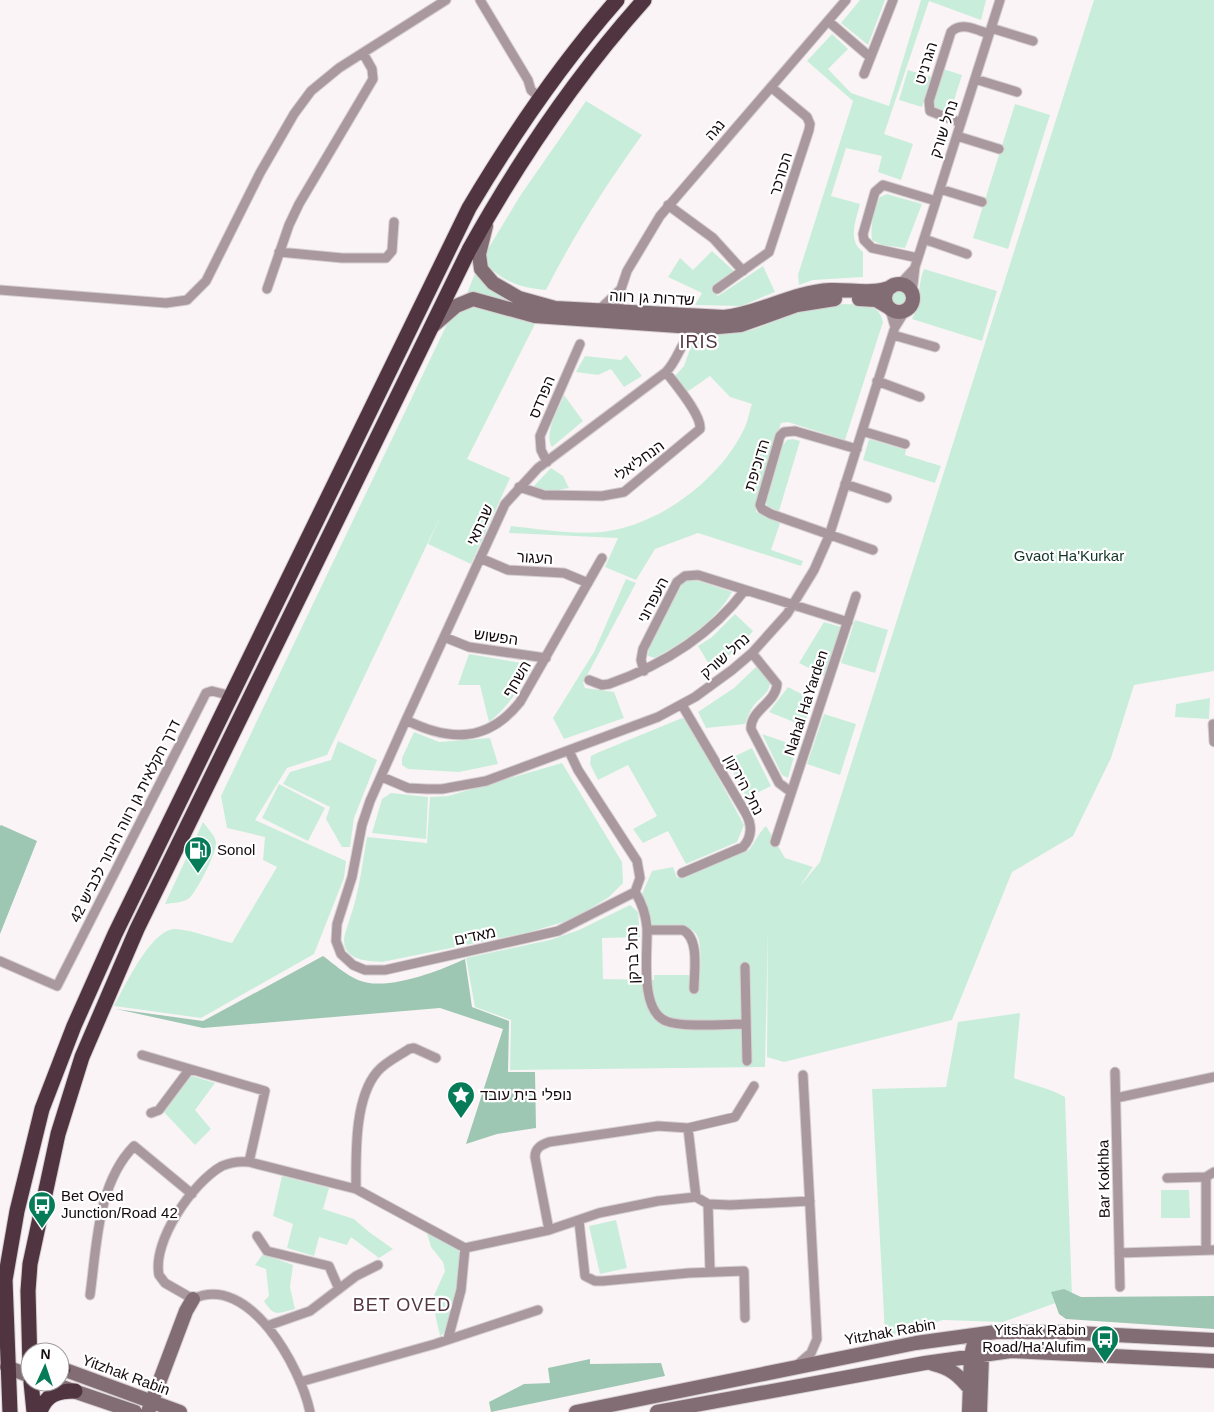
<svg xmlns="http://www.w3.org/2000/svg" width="1214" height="1412" font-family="Helvetica,'Noto Sans Hebrew',sans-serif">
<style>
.green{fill:#c8eedb}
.forest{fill:#9dc7b3}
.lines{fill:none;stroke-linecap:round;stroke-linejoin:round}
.street-casing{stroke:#d6cfd1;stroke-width:11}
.secondary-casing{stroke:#d6cfd1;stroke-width:16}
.highway-casing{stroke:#d6cfd1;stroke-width:17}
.street{stroke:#a9999f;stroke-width:9}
.secondary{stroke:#836d75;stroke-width:14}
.highway{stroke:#50343f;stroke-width:15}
.labels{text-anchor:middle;stroke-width:4.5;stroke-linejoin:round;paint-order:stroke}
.street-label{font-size:15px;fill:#150a0e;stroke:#fff}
.park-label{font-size:15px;fill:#113527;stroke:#fff}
.poi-label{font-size:15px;fill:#150a0e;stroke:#fff;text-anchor:start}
.quarter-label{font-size:18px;letter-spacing:1px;fill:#523641;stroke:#fff}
</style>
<rect width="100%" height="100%" fill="#fbf4f6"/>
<path class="green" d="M860,0h25l-17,45 -27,-22z
M921,0h65l-5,20 -52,-19 -45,133 29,10 -12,36 -23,-8 4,-16 -36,-8 -15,48 29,8c-4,16 -13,37 3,48v25l-50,3 -14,5 -1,-10 55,-174 -46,-40 25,-27 16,15 -20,20 23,24 38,13z
M1094,0h120v671l-80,14 -23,73 -38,78 -61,36 -60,148 -168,42 -17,-5 1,-128 -3,138 -255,3 1,-50 -36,-13 -9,-49 84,-18 29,-10 51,-25 8,7 2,25 -38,1 1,41 51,1v-5h46c2,-50 -1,-49 -48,-50l-10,-31 10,-23 21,-4 4,11 72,-28c6,-8 10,-18 17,-24l19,32 28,9 -13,19 20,-24z
M943,69l19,6 -12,38 -19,-6z
M908,70l23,7 -9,30 -23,-7z
M586,101l56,34c-36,50 -68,100 -96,155 -27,-2 -47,-10 -64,-31l38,-63z
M1015,104l35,11 -42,134 -35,-11z
M887,194l35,10 -17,44 -23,-3 -10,-5c-2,-13 2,-31 8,-43z
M712,251l23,21 -24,16 7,8 45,-30 12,26 -34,14 -46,-1 7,-12 -34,-16 12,-19 13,12z
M924,269l73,22 -15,50 -70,-22c9,-17 5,-33 12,-50z
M475,273l6,7 43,25 -58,-9z
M887 299a12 12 0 1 1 24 0a12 12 0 1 1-24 0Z
M844,304c17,1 35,-2 39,18l-38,118 -57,-18 -7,1 -25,79v10l24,11 -9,27 32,11 -2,5 -103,-33 -43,16 -19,31 -31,-13 13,-29 -109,-5 2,-7c29,3 61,9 91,6 56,-6 118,-52 142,-103 4,-7 5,-17 8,-25l-22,-7 -20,-21 -23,16 -12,-16 9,-10 10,-28 58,-8 50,-19z
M477,305l58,19 -68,135 43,19 -39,86 -43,-20 13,-29 -114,240 -40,13 -32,52 91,41 -2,17 -30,76 -113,64 -87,-12c10,-18 37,-77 61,-77 18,1 39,10 57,14l45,-76 -14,-7 2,-23 -38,-9 -6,-32 227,-474 11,-12z
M626,355l16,21 -18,11 -13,-18 -13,6 -22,-3 9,-16 36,4z
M564,395l19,26 -31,26c-9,-14 7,-38 12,-52z
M793,439l7,2 -21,70 -12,-5 -1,-5 17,-56 4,-5z
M869,439l37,11 -1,5 36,11 -6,17 -72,-23z
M551,468l12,8 6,12 -17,3 -19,-4z
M626,579l10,4 -53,100 2,5 29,4 10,26 -60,21 -11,-21 41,-66z
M689,580h7l36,12c-17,30 -47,49 -77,66l-7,-2 1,-10 34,-63z
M735,614l18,17 -13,15 -28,23 -14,-23 14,-9z
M855,620l33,10 -13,43 -34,-10z
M824,622l17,5 -17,49 -25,-13z
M469,654l64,11c-12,22 -24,41 -44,57l-9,-37h-22z
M756,667l14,14c0,13 -9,15 -16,24 -4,6 -7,12 -9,19l-39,4 -8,-16 36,-24z
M788,687l25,13 -9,26 -35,-14z
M1210,698l-1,21 -34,-2 1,-13z
M824,714l32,10 -16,51 -33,-11z
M682,718l5,2 57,105 -7,17 -51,22 -18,-33 -25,12 -10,-14 24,-13 -29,-51 -30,15 -8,-16 1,-8 6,-3z
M414,732l25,10 51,-4 8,26 -39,8 -51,-3 -6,-4v-7z
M762,734l35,12 -9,32 -6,-3z
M338,741l39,19 -23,58 -4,29h-8l-16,-28 4,-12 -47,-23 7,-12 41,-12z
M752,748l19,38 -24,12 -20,-38z
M562,763l60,99 1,21 -14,14 -36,22 -43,13 -148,30c-12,-1 -32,-1 -37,-15 -3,-9 2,-18 4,-26 10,-27 13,-56 18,-84l60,6 3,-46 18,-1z
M279,784l46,24 -17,33 -46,-23z
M391,793l37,4 -2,42 -54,-6 10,-34z
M203,822c4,6 12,13 13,20 1,10 -20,52 -28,57 -6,4 -16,4 -23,5z
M1020,1013l-6,65c17,7 35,10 51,19l7,200 -69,25 -60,-2 -42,13 -16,2 -13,-246 74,-2 12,-65z
M189,1075l26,8 -20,27 16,19 -16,16 -32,-34z
M282,1176l47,12 -6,21 31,10 15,13 24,17 -14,9 -28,-21 -4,8 -28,-8 -5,19 -27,-8 6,-24 -20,-8z
M1161,1190h28l1,28h-29z
M616,1220l11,48 -27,6 -11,-48z
M427,1233l26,12 7,7c1,17 -4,77 -20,84l-8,-36 13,-29 -2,-9 -12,-15z
M263,1254l30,11 -3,22 5,22c-18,4 -20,9 -31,-8l5,-5 -3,-27 -11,-4z"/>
<path class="forest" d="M1,825l36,16 -37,93v-108z
M323,956c11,8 23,19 35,24 28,12 81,-9 107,-21l7,48 37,14 -1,51h27l1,56 -39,6 -31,10 37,-115 -63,-21 -237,20 -87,-19 87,12z
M1064,1289l17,8 133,-1v33l-148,-10 -7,-5 -8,-22z
M590,1359v5l71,-1 4,13 -174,36 -2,-10 35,-18 26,-1 -2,-15z"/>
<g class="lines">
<g class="street-casing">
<path id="street" d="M480,0l48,80 3,10 8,7
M828,21l42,36
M991,28l42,13
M864,74l29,-74
M975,79l42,13
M961,123l-31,-12 -1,-10 22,-69c10,-11 26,-2 38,2
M957,136l42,13
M940,189l42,13
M668,205l45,33 30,33
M924,239l43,15
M279,252l63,6h44l6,-7 2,-29
M918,258l-46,-10 -8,-8 -1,-6 12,-42 8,-7 53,16
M900,284l14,-15
M267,289l22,-64 10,-21 74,-125 -1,-10 -9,-16
M717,289l52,-37 40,-122 1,-6 -3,-7 -36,-30
M0,290l166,13 21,-3 19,-19 54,-108 34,-59 17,-23 28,-23 107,-68
M912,293l3,-26 85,-267
M890,310l5,17
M598,311l23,-22
M616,314l2,-2 3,-23 6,-18 33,-55 186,-216
M893,335l42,12
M877,381l43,16
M862,431l43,13
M857,449l-62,-18 -11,1 -4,4 -20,69 2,4 9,5 102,36
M547,462l-6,-12 -1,-14 40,-92
M845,484l42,14
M519,487l25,8 58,1 22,-4 76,-63c2,-14 -25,-45 -34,-57
M480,558l28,12 56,3 24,10
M444,637l25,10 77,11
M752,653l25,31c-1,19 -27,26 -26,45l28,54 12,9
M644,671l-3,-11 2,-11 34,-67 8,-6 13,-1 150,47
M589,680l13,5 7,-1c54,-19 101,-48 136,-94
M406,720c44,22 82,22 114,-18l82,-144
M1213,724l1,18
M569,751l9,19 59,91 3,17 -5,14 -77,39 -173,39h-20l-12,-5 -12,-11 -5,-13 1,-17 15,-47 10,-52 8,-24 36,-81 99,-216 33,-36 128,-96c14,-14 15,-35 33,-45
M382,777l26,11 19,1h15l44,-8 172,-64 37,-20 37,-27 20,-17 35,-39 27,-44 15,-34 66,-209 10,-16
M775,842l81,-246
M682,873l61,-26c10,-11 9,-23 2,-35l-63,-107
M635,892c7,11 11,24 12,36 1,24 -8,82 19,93 16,7 61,3 80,3
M647,930h36c17,9 11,42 11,59
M0,961l57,25 149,-293 6,-2 20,5
M745,967l2,94
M142,1055l123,36 -16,71
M1115,1072l5,215
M1116,1098l98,-21
M151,1113l8,-3 30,-40
M688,1128l8,69
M1167,1178l39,-1
M356,1189c0,-33 -2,-90 21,-117 8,-10 22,-16 32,-23l5,-1 22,10
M708,1204l2,67
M579,1221l6,55 10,5h8l86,-8 55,-2 1,47
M549,1230l-14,-73c0,-9 6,-12 14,-15l109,-16 30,2 47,-11 19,-31
M257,1236l10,15 62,15 10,23
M1206,1250v-73l8,-5
M1119,1253l95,-3
M90,1295c7,-50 7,-111 44,-149l58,48
M267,1326l43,-15 46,-35 22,-11
M448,1339l13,-49 4,-42
M796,1366l15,-13 6,-14 -14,-264
M300,1382l135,-38 103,-34
M310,1412c-9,-44 -61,-140 -117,-113l-28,-16 -6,-8c-7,-34 34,-93 63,-109 9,-4 17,-5 27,-4l107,27 109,59 84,-18 50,-17 59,-12 38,-4 12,7 22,1 80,-4"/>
</g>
<g class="secondary-casing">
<path id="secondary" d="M486,226l-7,28 2,15 12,14 26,15 36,10 169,9c37,-4 68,-25 106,-27 20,-1 42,5 61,-3
M885 298a14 14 0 1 1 28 0a14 14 0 1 1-28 0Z
M859,299l17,1 12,7
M433,326l23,-20 17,-7 62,17 172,12 34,-3 56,-20 38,-6
M980,1347l2,8 -2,57
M933,1364c18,4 26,12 37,25
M7,1367l23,9
M60,1368l120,44
M47,1382l88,30
M148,1412l38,-101 7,-12
M576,1412l340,-69 80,-11h61l157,8
M657,1412l268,-49 86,-12 203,10
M969,1412l2,-56 2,-9"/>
</g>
<g class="highway-casing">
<path id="highway" d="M30,1367l-2,-76 2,-27 28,-130 24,-77 55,-128 332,-679c50,-90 106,-173 175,-250
M60,1367l3,2
M31,1382l3,30
M10,1412l-5,-132 12,-69 25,-102 32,-83 41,-92 354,-726c44,-74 91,-143 148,-208
M40,1412c6,-18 18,-21 35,-21"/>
</g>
<use href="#street" class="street"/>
<use href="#secondary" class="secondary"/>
<use href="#highway" class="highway"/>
</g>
<defs>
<g id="fuel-pin" transform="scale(1.4375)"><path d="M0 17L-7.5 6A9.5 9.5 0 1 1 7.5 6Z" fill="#067b58" stroke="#fff"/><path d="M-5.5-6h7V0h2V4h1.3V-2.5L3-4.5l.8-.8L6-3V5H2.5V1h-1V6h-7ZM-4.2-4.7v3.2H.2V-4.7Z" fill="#fff"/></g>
<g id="sight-pin" transform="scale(1.4375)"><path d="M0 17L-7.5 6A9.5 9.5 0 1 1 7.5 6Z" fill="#067b58" stroke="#fff"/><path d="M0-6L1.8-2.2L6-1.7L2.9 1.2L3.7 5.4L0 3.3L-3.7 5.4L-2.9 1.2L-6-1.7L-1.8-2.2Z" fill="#fff"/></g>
<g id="bus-pin" transform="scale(1.4375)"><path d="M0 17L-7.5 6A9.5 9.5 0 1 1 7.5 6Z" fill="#067b58" stroke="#fff"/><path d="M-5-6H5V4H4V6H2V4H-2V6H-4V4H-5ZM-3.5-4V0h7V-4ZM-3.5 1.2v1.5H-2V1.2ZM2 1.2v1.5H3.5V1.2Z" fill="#fff"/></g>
</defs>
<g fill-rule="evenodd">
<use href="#fuel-pin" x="198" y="850"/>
<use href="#sight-pin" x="461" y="1095"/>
<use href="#bus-pin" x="42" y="1205"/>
<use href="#bus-pin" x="1105" y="1339"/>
</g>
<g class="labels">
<g class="street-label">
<text transform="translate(926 63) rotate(-72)" y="5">הגרניט</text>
<text transform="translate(944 129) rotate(-72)" y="5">נחל שורק</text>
<text transform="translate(715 130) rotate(-49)" y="5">נגה</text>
<text transform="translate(781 174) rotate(-73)" y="5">הכורכר</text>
<text transform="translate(652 298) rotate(3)" y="5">שדרות גן רווה</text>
<text transform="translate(542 397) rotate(-67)" y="5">הפרדס</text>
<text transform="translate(639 461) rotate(-36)" y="5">הנחליאלי</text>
<text transform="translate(757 465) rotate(-73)" y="5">הדוכיפת</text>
<text transform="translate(480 525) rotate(-65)" y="5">שבתאי</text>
<text transform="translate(535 558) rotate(4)" y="5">העגור</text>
<text transform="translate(653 600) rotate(-62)" y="5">העפרוני</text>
<text transform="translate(496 637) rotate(8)" y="5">הפשוש</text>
<text transform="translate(725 656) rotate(-41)" y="5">נחל שורק</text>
<text transform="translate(517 679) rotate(-59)" y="5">השחף</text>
<text transform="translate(806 703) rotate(-72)" y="5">Nahal HaYarden</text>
<text transform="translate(744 785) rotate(62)" y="5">נחל הירקון</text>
<text transform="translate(125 821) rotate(-63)" y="5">דרך חקלאית גן רווה חיבור לכביש 42</text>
<text transform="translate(475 936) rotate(-12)" y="5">מאדים</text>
<text transform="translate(633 955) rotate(-92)" y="5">נחל ברקן</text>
<text transform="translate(1104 1179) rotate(-91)" y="5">Bar Kokhba</text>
<text transform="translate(890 1332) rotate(-10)" y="5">Yitzhak Rabin</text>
<text transform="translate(126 1375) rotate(20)" y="5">Yitzhak Rabin</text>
</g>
<g class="park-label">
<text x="1069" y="561">Gvaot Ha'Kurkar</text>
</g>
<g class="poi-label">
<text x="217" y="855">Sonol</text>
<text x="480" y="1100">נופלי בית עובד</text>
<text x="61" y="1201">Bet Oved<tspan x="61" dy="17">Junction/Road 42</tspan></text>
<text x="1086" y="1335" text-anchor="end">Yitshak Rabin<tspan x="1086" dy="17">Road/Ha'Alufim</tspan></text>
</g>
<g class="quarter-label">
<text x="699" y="348">IRIS</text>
<text x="402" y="1311">BET OVED</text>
</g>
</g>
<g transform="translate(45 1367) rotate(3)"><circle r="24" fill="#ffffff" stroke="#a19d9f"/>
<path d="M0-4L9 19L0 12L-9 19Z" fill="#067b58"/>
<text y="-8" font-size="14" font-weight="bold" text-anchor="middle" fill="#150a0e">N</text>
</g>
</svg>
